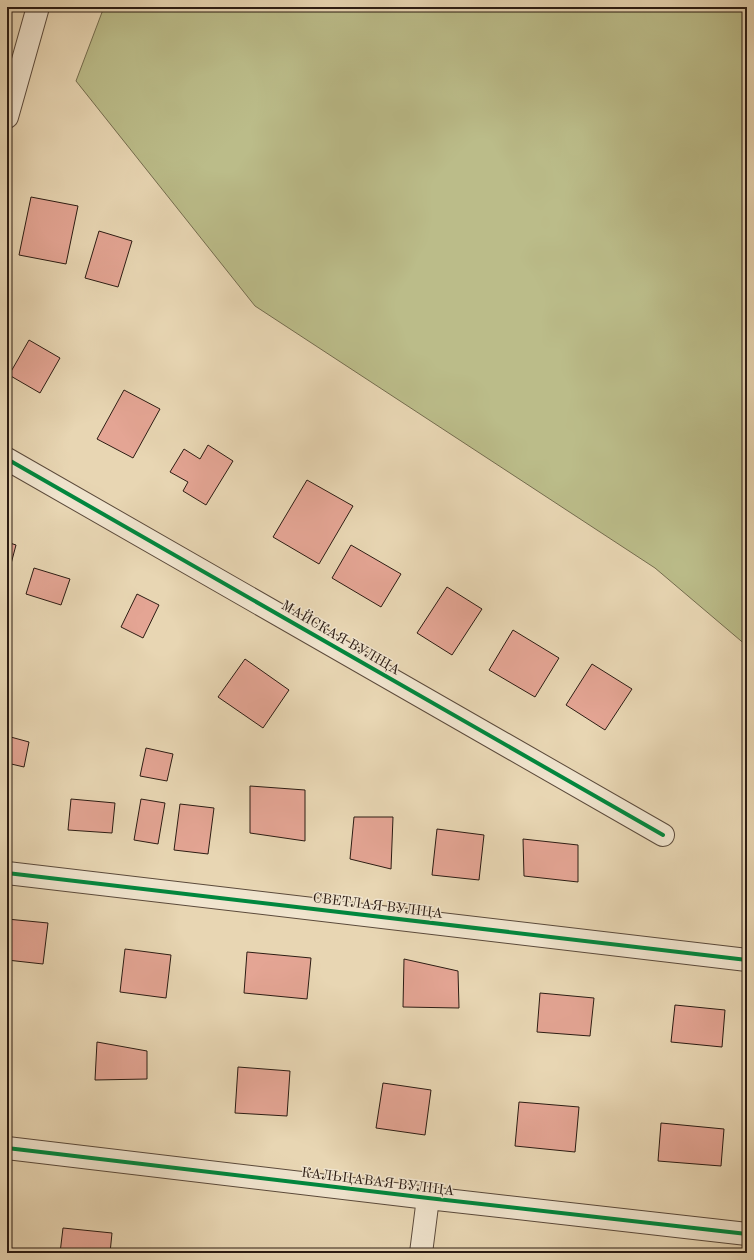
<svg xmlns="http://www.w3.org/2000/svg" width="754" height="1260" font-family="'Old Standard TT',serif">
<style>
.green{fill:#bbbc89;stroke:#746c4e}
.building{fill:#e4a594;stroke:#2c1c13}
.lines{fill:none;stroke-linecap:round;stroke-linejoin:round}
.minor-casing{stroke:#5b4a3b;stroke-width:24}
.minor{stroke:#f0e4ce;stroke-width:22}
.cycleway-casing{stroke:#f0e4ce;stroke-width:6}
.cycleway{stroke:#00873e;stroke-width:4}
.labels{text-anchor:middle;stroke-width:3;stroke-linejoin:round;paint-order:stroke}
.street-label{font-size:14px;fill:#2c1c13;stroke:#f0e4ce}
</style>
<rect width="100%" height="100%" fill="#e8d6b3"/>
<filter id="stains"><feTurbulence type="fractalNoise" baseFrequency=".005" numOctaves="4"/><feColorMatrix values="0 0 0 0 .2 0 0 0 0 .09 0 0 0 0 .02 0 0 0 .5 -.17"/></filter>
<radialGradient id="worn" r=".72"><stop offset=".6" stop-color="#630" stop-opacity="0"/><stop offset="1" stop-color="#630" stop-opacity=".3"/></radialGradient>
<path class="green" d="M104,7h643v639l-92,-78 -400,-262 -179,-225z"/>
<path class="building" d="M31,197l47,9 -12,58 -47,-9z
M99,231l33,10 -14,46 -33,-9z
M29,340l31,18 -20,35 -31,-18z
M124,390l36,19 -27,49 -36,-19z
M208,445l25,16 -27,44 -23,-14 5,-9 -18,-10 14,-23 16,10z
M307,480l46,26 -34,58 -46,-27z
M7,542l9,3 -9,34z
M351,545l50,29 -20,33 -49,-29z
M34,568l36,11 -9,26 -35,-11z
M447,587l35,22 -30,46 -35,-22z
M137,594l22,11 -16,33 -22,-11z
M513,630l46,28 -24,39 -46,-27z
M245,659l44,31 -26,38 -45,-31z
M592,664l40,25 -27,41 -39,-25z
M7,736l22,6 -5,25 -17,-4z
M146,748l27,6 -6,27 -27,-5z
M250,786l55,4v51l-55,-8z
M71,799l44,4 -3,30 -44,-3z
M141,799l24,4 -7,41 -24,-4z
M180,804l34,4 -6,46 -34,-4z
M354,817h39l-2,52 -41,-10z
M437,829l47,6 -5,45 -47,-5z
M523,839l55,6v37l-54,-6z
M7,919l41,4 -5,41 -36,-4z
M125,949l46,6 -5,43 -46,-6z
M247,952l64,6 -4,41 -63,-6z
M404,959l54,12 1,37 -56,-1z
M540,993l54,5 -4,38 -53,-4z
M675,1005l50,5 -3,37 -51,-5z
M97,1042l50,9v28l-52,1z
M238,1067l52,4 -3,45 -52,-3z
M383,1083l48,7 -6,45 -49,-7z
M519,1102l60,5 -4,45 -60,-6z
M661,1123l63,6 -3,37 -63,-5z
M63,1228l49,5 -2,20h-50z"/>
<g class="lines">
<g class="minor-casing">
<path id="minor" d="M7,117l31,-110
M7,459l656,376
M7,873l740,87
M7,1148l421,50 319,36
M421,1253l7,-55"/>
</g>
<use href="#minor" class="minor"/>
<g class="cycleway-casing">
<path id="cycleway" d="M7,459l656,376
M7,873l740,87
M7,1148l421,50 319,36"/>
</g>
<use href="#cycleway" class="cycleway"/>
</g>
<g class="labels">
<g class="street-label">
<text transform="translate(341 637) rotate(30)" y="5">МАЙСКАЯ ВУЛІЦА</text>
<text transform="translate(378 905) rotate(7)" y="5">СВЕТЛАЯ ВУЛІЦА</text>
<text transform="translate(378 1181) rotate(7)" y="5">КАЛЬЦАВАЯ ВУЛІЦА</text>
</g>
</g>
<rect width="754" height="1260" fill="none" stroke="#e8d6b3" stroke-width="24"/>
<rect x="8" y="8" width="738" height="1244" fill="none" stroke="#2c1c13" stroke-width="2"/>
<rect x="12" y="12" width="730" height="1236" fill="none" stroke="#2c1c13"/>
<rect width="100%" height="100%" filter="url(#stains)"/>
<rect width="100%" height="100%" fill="url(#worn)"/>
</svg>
